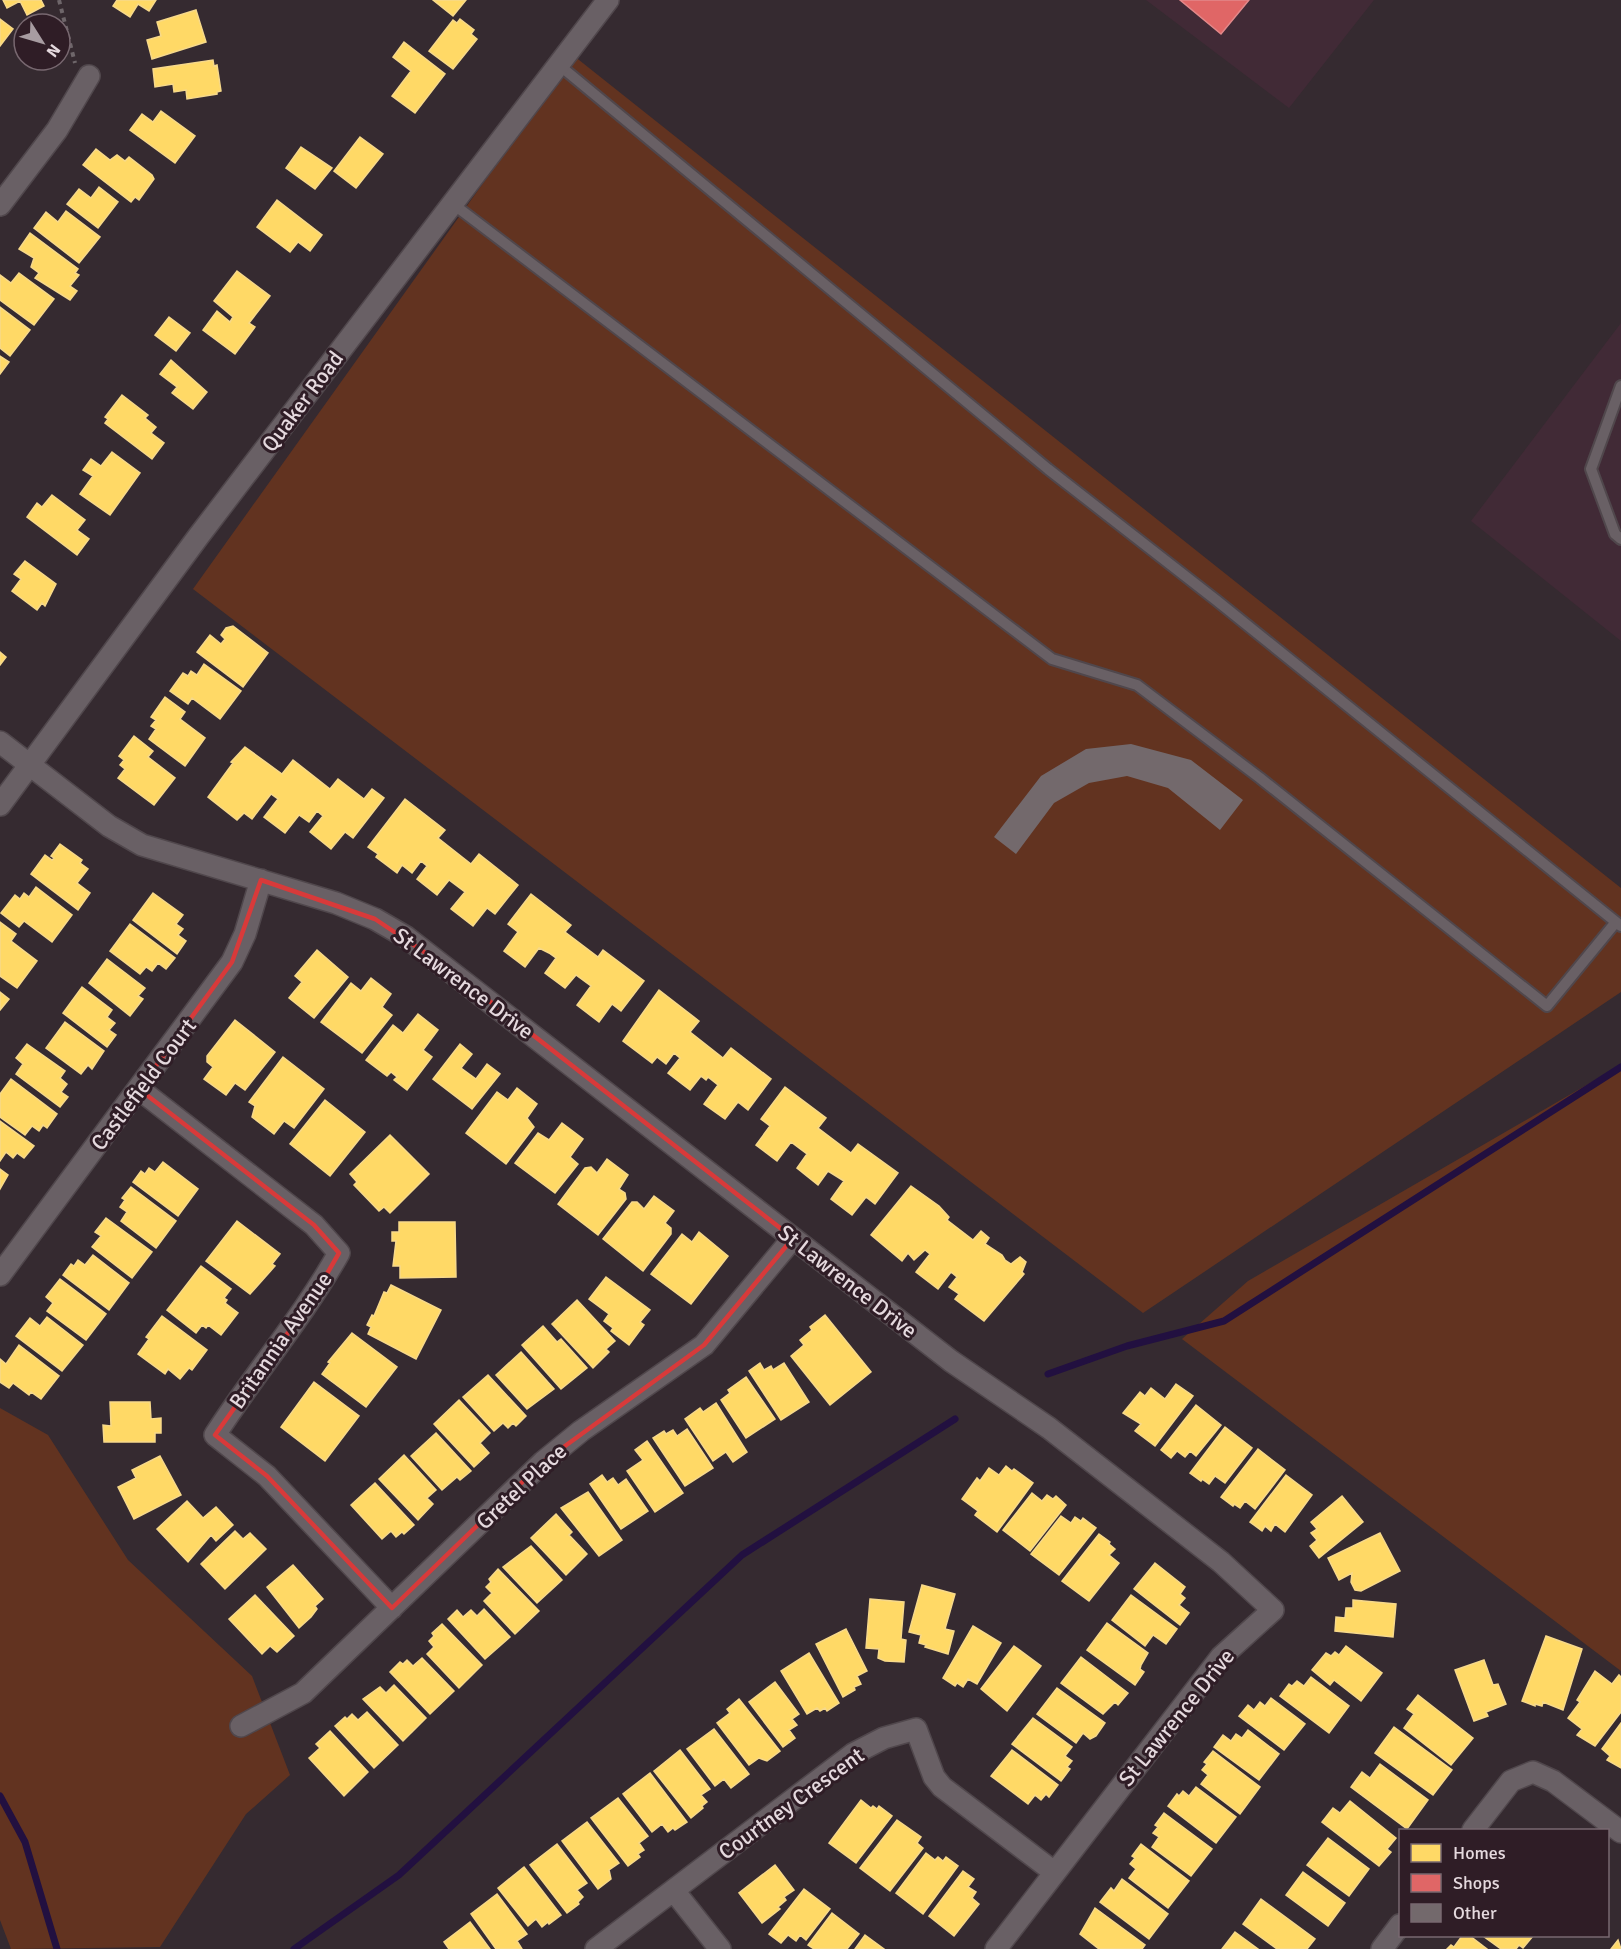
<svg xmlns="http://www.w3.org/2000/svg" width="1621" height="1949" font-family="Signika,sans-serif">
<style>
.built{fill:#412a36}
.green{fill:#623320}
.homes{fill:#ffd966;stroke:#f7d98a;stroke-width:1.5}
.shops{fill:#e06666;stroke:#e2888a;stroke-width:1.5}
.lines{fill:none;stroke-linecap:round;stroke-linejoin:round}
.stream{stroke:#221040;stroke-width:7}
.building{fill:#73696c}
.lane-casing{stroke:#50474c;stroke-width:14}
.street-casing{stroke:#50474c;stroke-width:24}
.path{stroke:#6e666a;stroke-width:4;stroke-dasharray:4.5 4.5;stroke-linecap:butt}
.lane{stroke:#696065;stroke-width:10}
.street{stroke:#696065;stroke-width:21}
.marked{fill:none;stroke:#d83a3a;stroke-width:4.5;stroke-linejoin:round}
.labels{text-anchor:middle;stroke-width:6;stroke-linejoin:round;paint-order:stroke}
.street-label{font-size:22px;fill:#e5d9de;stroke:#2f1d26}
</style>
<rect width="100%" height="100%" fill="#352a30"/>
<path class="built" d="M1146,0h228l-85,108z
M1621,323v318l-150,-120z"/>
<path class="green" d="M574,56l1047,832v104l-478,321 -950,-724z
M1621,1065v606l-439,-332 66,-58z
M0,1408l48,27 80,125 124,116 38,99 -44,39 -86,133 -149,2 -11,-29z"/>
<path class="homes" d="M3,0h38l3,6 -17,9 -7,-14 -13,7z
M117,0h39l-7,11 -11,-7 -8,13 -17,-11z
M433,0h33l-13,16z
M196,10l10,32 -54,17 -5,-19 14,-4 -4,-14z
M0,19l13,10 -13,17z
M460,19l14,11 -3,4 6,5 -24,30 -24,-18 24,-31 4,3z
M404,42l41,32 -30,39 -23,-17 19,-25 -18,-14z
M213,60l1,6 3,-1 4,26 -4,1v2l-30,5 -1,-9 -12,2 -1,-8 -18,3 -2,-18z
M161,111l34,25 -20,27 -45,-33 12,-16 11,8z
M360,137l23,17 -27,34 -22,-17z
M301,147l31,21 -17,21 -29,-21z
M96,149l14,11 7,-5 8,6 4,-4 23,18 2,4 -15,21 -4,-3 -4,5 -48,-37z
M99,187l19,15 -20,26 -31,-24 12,-15 12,9z
M277,200l45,35 -12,16 -12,-9 -8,10 -33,-25z
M66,211l34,26 -21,26 -45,-35 12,-16 12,10z
M30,233l48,36 -3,4 4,2 -9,11 7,5 -7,9 -35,-22 4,-5 -8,-6 3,-9 -15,-9z
M237,271l33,25 -21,27 6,4 -20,27 -32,-24 14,-19 13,11 3,-5 -19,-16z
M19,273l35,26 -20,26 -34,-25v-25l11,8z
M0,307l30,23 -20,26 -10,-8z
M169,317l21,16 -14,18 -21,-16z
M0,356l9,6 -9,12z
M171,360l36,32 -14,17 -21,-16 5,-6 -17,-13z
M122,395l26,20 -3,3 11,9 -5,6 13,10 -12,16 -47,-36 3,-4 -3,-2z
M112,452l28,21 -30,42 -30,-21 13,-18 -10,-6 8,-11 10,7z
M52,495l33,25 -8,10 12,9 -12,16 -50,-38 10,-14 5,4z
M25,561l31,23 -11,22 -3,-3 -5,7 -25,-19 9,-12 -7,-5z
M233,626l35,27 -25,34 -46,-35 13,-17 11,9 4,-5 -4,-4 5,-7z
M0,652l6,5 -6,8z
M204,664l37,27 -21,28 -28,-21 -4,6 -18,-13 13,-18 5,3 3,-5 6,4z
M165,697l20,15 -5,7 25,19 -20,28 -36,-27 7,-10 -5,-3 5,-6 -5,-3z
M134,736l19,15 -5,6 27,21 -21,27 -36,-27 7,-9 -5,-4 4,-5 -5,-4z
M245,747l37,27 11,-14 37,29 8,-10 26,20 8,-10 12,9 -31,40 -8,-6 -14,17 -21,-17 13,-16 -6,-5 -8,11 -10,-7 -14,18 -21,-16 14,-18 -7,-5 -19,25 -8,-6 -7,7 -29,-23 25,-34 -2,-1z
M405,799l40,31 -7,8 33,26 8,-10 39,31 -23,29 -8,-6 -14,18 -22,-17 14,-17 -16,-12 -12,15 -20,-16 10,-13 -6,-5 -9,12 -10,-8 -5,8 -21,-16 2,-3 -10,-7z
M60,844l22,16 -2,3 8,6 -11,14 13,10 -12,17 -47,-36 14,-19 7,5 2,-2 -3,-2z
M36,887l36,28 -20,27 -28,-21 -5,6 -18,-14 14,-18 5,4 4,-6 5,4z
M153,893l30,22 -7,9 7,5 -5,6 8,6 -9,13 -44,-34z
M531,894l40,31 -6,7 33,25 5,-7 41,31 -23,30 -9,-7 -13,18 -22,-17 14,-19 -15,-11 -11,13 -20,-15 11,-15 -7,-5 -10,-5 -14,19 -21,-16 14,-19 -10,-8z
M0,922l16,12 -5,7 26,20 -20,27 -17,-12z
M130,924l45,34 -9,11 -8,-6 -6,8 -6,-4 -6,7 -30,-23z
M317,950l31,27 -34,41 -25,-20 13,-16 -7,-6z
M107,959l38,29 -7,8 5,3 -13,17 -41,-33z
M371,978l20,16 -9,13 10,8 -30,38 -41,-31 30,-39 10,8z
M82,987l30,23 -5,7 8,6 -6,7 7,5 -9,12 -44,-34z
M659,990l40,31 -9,11 33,26 8,-10 40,31 -23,31 -10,-8 -13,17 -21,-15 14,-19 -10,-8 -2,3 -5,-4 -11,14 -22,-17 12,-15 -6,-5 -8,11 -9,-7 -5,6 -29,-22z
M0,992l9,7 -9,11z
M418,1014l20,16 -15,20 9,7 -25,33 -13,-10 3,-3 -6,-5 -4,4 -21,-16 27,-35 10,8z
M235,1020l40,32 -30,38 -10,-7 -9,12 -22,-16 9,-12 -6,-5v-6z
M65,1022l39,29 -12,18 -4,-4 -7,9 -35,-26z
M27,1044l38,27 -5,7 7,6 -6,8 7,5 -8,10 -44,-33 7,-10 -7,-6z
M460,1044l12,10 -11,14 15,11 11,-15 13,10 -28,35 -39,-30z
M283,1057l41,32 -30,39 -10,-7 -10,13 -22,-17 3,-11 -6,-4z
M11,1079l46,35 -10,14 -4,-3 -4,6 -7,-5 -7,9 -25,-18v-23z
M785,1087l41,31 -8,10 33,25 7,-9 40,29 -23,31 -9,-7 -14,18 -21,-16 13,-18 -16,-10 -10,14 -21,-17 10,-14 -16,-12 -14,19 -21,-16 14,-19 -9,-7z
M517,1088l20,16 -10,14 7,9 -28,37 -40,-31 31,-41 11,8z
M325,1100l40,32 -35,44 -40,-32z
M0,1121l34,25 -10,12 -7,-5 -4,5 -7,-6 -6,9z
M562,1123l21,16 -13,18 8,7 -23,29 -40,-30 23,-30 11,7z
M390,1135l39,39 -39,39 -6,-6 -5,4 -25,-26 3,-3 -7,-8z
M607,1159l21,16 -9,14 6,4 1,6 -28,36 -40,-31 27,-36 6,-1 6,6z
M163,1162l35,27 -20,27 -45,-34 8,-11 4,3 4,-6 6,4z
M0,1169l8,6 -8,14z
M911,1186l28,20 10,11 -2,3 26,20 8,-9 8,7 -4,6 17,11 3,5 6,4 9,-7 6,5 -4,10 2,2 -40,47 -29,-22 4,-5 -10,-7 8,-10 -6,-5 -13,17 -22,-17 14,-18 -5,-4 -11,10 -6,-7 -6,8 -31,-26z
M131,1187l45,34 -20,27 -35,-27 6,-9 -7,-5 5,-7 -3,-2z
M654,1196l20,15 -9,12 6,5v6l-28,37 -40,-32 29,-37h5l7,7z
M106,1218l46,34 -20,26 -40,-31 9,-11 -6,-4z
M237,1221l43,33 -8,10 3,2 -25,28 -44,-33z
M399,1222h56l1,55 -56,1v-12h-7l3,-25h-4v-9h7z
M699,1232l29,24 -37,48 -40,-30 31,-40 10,8z
M93,1255l36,28 -20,27 -46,-35 8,-11 3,2 4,-6 7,5z
M201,1266l30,23 -7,9 3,2 -2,3 13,10 -17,22 -13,-10 -2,3 -4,-3 -6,8 -29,-23z
M606,1277l44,33 -10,12 4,3 -15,20 -18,-14 2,-3 -9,-7 5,-7 -20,-15z
M60,1279l46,35 -20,26 -39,-29 6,-8 -7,-6z
M391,1285l50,25 -25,49 -48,-25 3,-7 -4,-2 5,-10 2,1 10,-24 3,1z
M577,1300l38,41 -9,8 3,3 -16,16 -41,-44z
M825,1315l46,57 -41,33 -39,-49 13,-11 -4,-5 12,-10 -2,-3z
M162,1316l45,34 -15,20 -3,-2 -9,11 -12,-10 -3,5 -27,-20 11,-15 -3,-2z
M47,1317l36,28 -21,26 -46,-35 14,-18 10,8z
M543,1326l14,16 4,-3 26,29 -26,21 -39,-44z
M352,1333l45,34 -31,40 -44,-33 8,-11 -2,-1z
M19,1345l40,31 -18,23 -10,-7 -2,3 -16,-12 -4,5 -9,-6v-23l6,5z
M521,1352l33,37 -27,20 -31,-34z
M760,1363l4,7 7,-4 2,4 11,-7 25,39 -28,18 -32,-49z
M488,1375l38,41 -10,10 -3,-3 -5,5 -5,-5 -9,8 -31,-34z
M746,1377l29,42 -29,19 -25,-38 9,-7 -2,-3z
M314,1382l45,34 -34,45 -44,-34z
M1176,1384l17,12 -38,50 -20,-15 6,-7 -18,-11 17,-21 5,4 6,-8 14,11z
M459,1400l31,33 -10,10 9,10 -15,14 -40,-43z
M110,1402h40l1,17 10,-1v15h-6v9h-51l-1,-17 8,1z
M716,1403l31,49 -14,10 -7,-10 -13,9 -28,-42 15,-11 3,4z
M1196,1405l25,20 -25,31 -6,-5 -5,6 -8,-6 -6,7 -10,-8z
M1225,1427l27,21 -27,35 -10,-7 -6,8 -7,-5 -1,2 -11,-8z
M687,1429l26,39 -28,18 -32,-48 11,-7 2,3 7,-4 4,6z
M436,1433l35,38 -11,9 -3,-3 -15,13 -31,-34z
M647,1441l36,52 -28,19 -28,-41 16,-11 -8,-10z
M1258,1449l27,21 -30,39 -10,-8 -5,7 -6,-4 -1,2 -12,-9z
M404,1455l32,35 -9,8 6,6 -15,16 -39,-41z
M160,1456l21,39 -47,24 -16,-32 18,-9 -4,-8z
M1006,1466l6,5 2,-2 19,14 -36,49 -22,-17 3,-4 -16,-12 15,-21 3,3 9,-13 10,7z
M602,1475l5,7 6,-4 5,7 8,-6 22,32 -27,18 -31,-45z
M1286,1475l26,20 -27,37 -10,-8 -4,7 -6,-5 -3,5 -12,-9z
M375,1483l39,42 -10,9 -2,-2 -6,5 -5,-6 -9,8 -31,-34z
M588,1492l34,48 -23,16 -38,-48z
M1032,1493l10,8 5,-6 6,4 3,-3 10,9 -36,46 -27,-21z
M1342,1496l21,26 -44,36 -9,-12 7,-6 -6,-7 6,-4 -6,-7z
M187,1501l16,17 13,-11 17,18 -17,16 -5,-6 -23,27 -31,-33z
M556,1514l16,18 -3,3 18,19 -21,21 -35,-37z
M1061,1516l10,7 4,-6 6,4 2,-3 13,10 -37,47 -28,-21z
M235,1531l8,8 7,-6 16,16 -41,40 -24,-25z
M1380,1533l20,38 -39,20 -6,-1 -4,-8 1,-9 -13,7 -11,-22z
M1099,1534l11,8 -1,2 6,5 -6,6 10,8 -30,38 -27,-20z
M531,1546l31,34 -25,23 -34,-36z
M1155,1563l30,24 -5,7 5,4 -6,7 10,8 -9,12 -46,-36z
M293,1565l30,34 -8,7 2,3 -6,8 -12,11 -32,-41z
M498,1569l41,42 -24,23 -31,-33 8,-8 -6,-6 5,-5 -2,-3z
M922,1585l33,9 -10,35 9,2 -6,23 -23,-7 1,-2 -7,-2 2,-8 -12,-3z
M255,1595l39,41 -17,16 -7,-6 -8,8 -33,-35z
M1131,1595l46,34 -11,15 -13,-9 -8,11 -33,-26z
M870,1599l34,3 -3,37 5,1 -2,22 -19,-1 -7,-3 1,-9 -13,-1z
M1353,1600l43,4 -3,33 -58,-6 1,-14 9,1 1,-10h7z
M484,1609l26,28 -25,22 -37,-40 9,-9 6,7 8,-7 6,6z
M1107,1623l41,30 -7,12 -1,4 4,3 -9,13 -48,-35z
M442,1624l40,41 -23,23 -32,-34 7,-7 -5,-6 5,-5 -2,-3z
M973,1626l28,17 -24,41 -9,-5 -5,8 -6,-4 -2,3 -12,-8z
M846,1629l21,42 -10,5 4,8 -7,3 1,3 -12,7 -27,-53z
M1546,1636l36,13 -19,61 -20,-8 -1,4 -7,-2v2l-13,-5z
M1014,1646l27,20 -34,45 -26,-22z
M1346,1646l36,27 -21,28 -27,-21 -4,5 -18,-15 14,-17 5,3 4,-4 4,3z
M809,1653l30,50 -12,8 -2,-3 -5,3 -3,-3 -10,6 -26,-43z
M1081,1657l47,36 -10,12 -3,-3 -12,12 -42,-31z
M422,1658l32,33 -24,23 -40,-42 10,-10 3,2 4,-4 6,6z
M1484,1660l9,25 5,-1 8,20 -20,8 2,4 -14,5 -19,-51z
M1595,1671l17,13 7,-9 2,2v35l-26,34 -18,-11 5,-6 -14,-11 12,-16 -3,-2z
M1311,1677l38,29 -20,27 -49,-37 9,-12 3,2 5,-5 7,5z
M775,1682l24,32 -7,5 5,6 -8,5 6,8 -12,9 -34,-45z
M394,1685l32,33 -23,23 -40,-42 17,-12 6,6z
M1057,1688l48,35 -9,13 -6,3 -7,-6 -7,10 -39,-29z
M1418,1695l55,43 -22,27 -47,-37 10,-14 -7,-5z
M1271,1698l34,26 -21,26 -45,-34 9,-11 6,5 6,-8 5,4z
M739,1699l41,52 -13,10 -8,-3 -10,7 -32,-42 13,-10 -3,-4z
M367,1712l31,33 -24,23 -39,-42 10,-9 2,2 5,-5 6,6z
M1033,1718l39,29 -7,9 7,5 -5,6 3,2 -9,12 -49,-37z
M1621,1723v45l-14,-8 3,-4 -8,-7z
M1394,1727l58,43 -19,25 -58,-42z
M714,1729l35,45 -18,14 -7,-9 -9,7 -28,-37z
M1248,1730l31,24 -20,26 -45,-33 9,-12 8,6 5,-7 6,4z
M330,1731l38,41 -24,24 -35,-38 11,-10 -4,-4z
M680,1750l30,39 -9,6 6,7 -5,4 1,2 -12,10 -37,-47z
M1012,1750l46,35 -9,12 -3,-3 -5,6 -6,-5 -7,9 -37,-28z
M1213,1751l47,36 -20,27 -39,-30 7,-9 -6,-5 5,-6 -3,-2z
M1380,1764l48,36 -21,29 -56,-42 11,-15 8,6z
M650,1773l37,49 -12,8 -2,-2 -5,4 -6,-8 -10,8 -29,-38z
M1196,1787l40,30 -20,26 -48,-37 9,-12 2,2 4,-5 6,5z
M618,1798l30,38 -9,7 5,7 -6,4 2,3 -12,9 -37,-48z
M861,1800l10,8 2,-2 4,3 2,-3 13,10 -36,47 -27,-20z
M1350,1801l46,37 -9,11 4,3 -12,14 -57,-44 11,-14 7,5z
M1164,1813l48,36 -21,27 -39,-29 7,-10 -6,-4 5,-6 -3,-2z
M897,1820l24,17 -4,6 6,5 -33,43 -30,-23z
M587,1822l32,41 -10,7 2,9 -13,10 -36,-48z
M1328,1838l41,31 -20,27 -42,-31z
M557,1844l30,39 -10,7 6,7 -5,5 1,2 -12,9 -37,-48z
M1141,1844l48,37 -21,27 -39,-30 7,-9 -6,-5 5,-6 -3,-2z
M926,1853l9,7 3,-3 5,4 3,-4 12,9 -35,48 -27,-21z
M775,1865l19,25 -10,7 2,3 -8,7 2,2 -18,14 -23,-30z
M524,1867l37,48 -12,9 -1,-2 -6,5 -6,-8 -8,7 -30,-38z
M963,1871l11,8 -6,8 8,5 -4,6 7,6 -25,32 -25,-20z
M1303,1872l42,31 -17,23 -42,-31z
M1122,1879l46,35 -19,25 -49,-37 11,-14 3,3z
M804,1889l26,20 -24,31 -6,-5 -4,6 -8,-6 -7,8 -12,-9z
M497,1894l30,40 -10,7 5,8h-26l-25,-35z
M1261,1899l54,40 -8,10h-30l-34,-25z
M1095,1908l50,37 -3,4h-43l-19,-15z
M832,1913l27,21 -12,15h-33l-6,-4z
M470,1922l20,27h-41l-5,-7z
M1235,1932l23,17h-36z
M865,1935l19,14h-29z
M1462,1936h8l17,13h-40l4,-4 3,2z
M1483,1936h50l-10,12 -4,-3 -3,4h-15z
M1618,1940l3,9h-10z"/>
<path class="shops" d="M1180,0h69l-28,34z"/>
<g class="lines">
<path class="stream" d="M1048,1374l79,-28 97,-25 397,-254
M0,1796l25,46 32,107
M294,1949l105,-74 343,-320 213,-136"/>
</g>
<path class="building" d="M1131,744l60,16 52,40 -23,30 -52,-42 -41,-12 -38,7 -35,20 -38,51 -22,-17 47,-61 45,-27z"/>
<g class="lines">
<g class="lane-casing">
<path id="lane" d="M559,65l489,404 168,131 405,326
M453,204l599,455 85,26 123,93 287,228 69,-84
M1621,386l-30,83 24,65 6,5"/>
</g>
<g class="street-casing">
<path id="street" d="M0,205l57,-75 32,-54
M0,742l109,84 33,19 194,58 39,16 31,18 545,424 98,67 172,134 52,48 -52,47 -225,292
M0,805l198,-268 410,-537
M139,1089l175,136 25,28c-36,64 -84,120 -124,182l52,41 125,132
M0,1275l232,-313 13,-28 16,-54
M241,1726l62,-33 240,-231 38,-31 123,-86 89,-107
M1473,1830l38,-49 22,-9 20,9 68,51
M674,1891l46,58
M596,1949l257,-195 31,-16 32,-9 18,48 8,10 112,85
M1382,1949l18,-24"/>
</g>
<path class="path" d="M59,0l16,63"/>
<use href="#lane" class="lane"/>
<use href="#street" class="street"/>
</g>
<path class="marked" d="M261,880l114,39 67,45 351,274 -89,107 -161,117 -151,146 -125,-132 -52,-41 98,-137 26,-45 -25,-28 -175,-136 93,-127z"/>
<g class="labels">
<g class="street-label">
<text transform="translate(302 401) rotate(-53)" y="8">Quaker Road</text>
<text transform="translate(464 983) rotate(37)" y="8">St Lawrence Drive</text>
<text transform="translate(143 1084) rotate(-53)" y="8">Castlefield Court</text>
<text transform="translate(848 1281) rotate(38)" y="8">St Lawrence Drive</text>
<text transform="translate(280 1340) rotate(-55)" y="8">Britannia Avenue</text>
<text transform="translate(521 1486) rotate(-43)" y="8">Gretel Place</text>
<text transform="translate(1176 1717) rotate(-51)" y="8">St Lawrence Drive</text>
<text transform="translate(791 1803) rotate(-36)" y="8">Courtney Crescent</text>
</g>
</g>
<rect x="1399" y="1829" width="210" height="108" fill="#2f1d26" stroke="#786870" stroke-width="1.5"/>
<rect x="1411" y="1844" width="30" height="18" fill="#ffd966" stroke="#786870" stroke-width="1.5"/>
<text x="1453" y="1859" font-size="18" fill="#e5d9de">Homes</text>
<rect x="1411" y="1874" width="30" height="18" fill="#e06666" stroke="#786870" stroke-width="1.5"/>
<text x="1453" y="1889" font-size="18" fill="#e5d9de">Shops</text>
<rect x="1411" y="1904" width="30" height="18" fill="#73696c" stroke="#786870" stroke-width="1.5"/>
<text x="1453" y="1919" font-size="18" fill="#e5d9de">Other</text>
<g transform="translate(42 42) rotate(127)"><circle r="28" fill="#2f1d26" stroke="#786870" stroke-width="1.5"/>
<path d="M0-4.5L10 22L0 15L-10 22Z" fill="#a79ca1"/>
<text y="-9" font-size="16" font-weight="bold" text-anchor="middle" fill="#e5d9de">N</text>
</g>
</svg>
